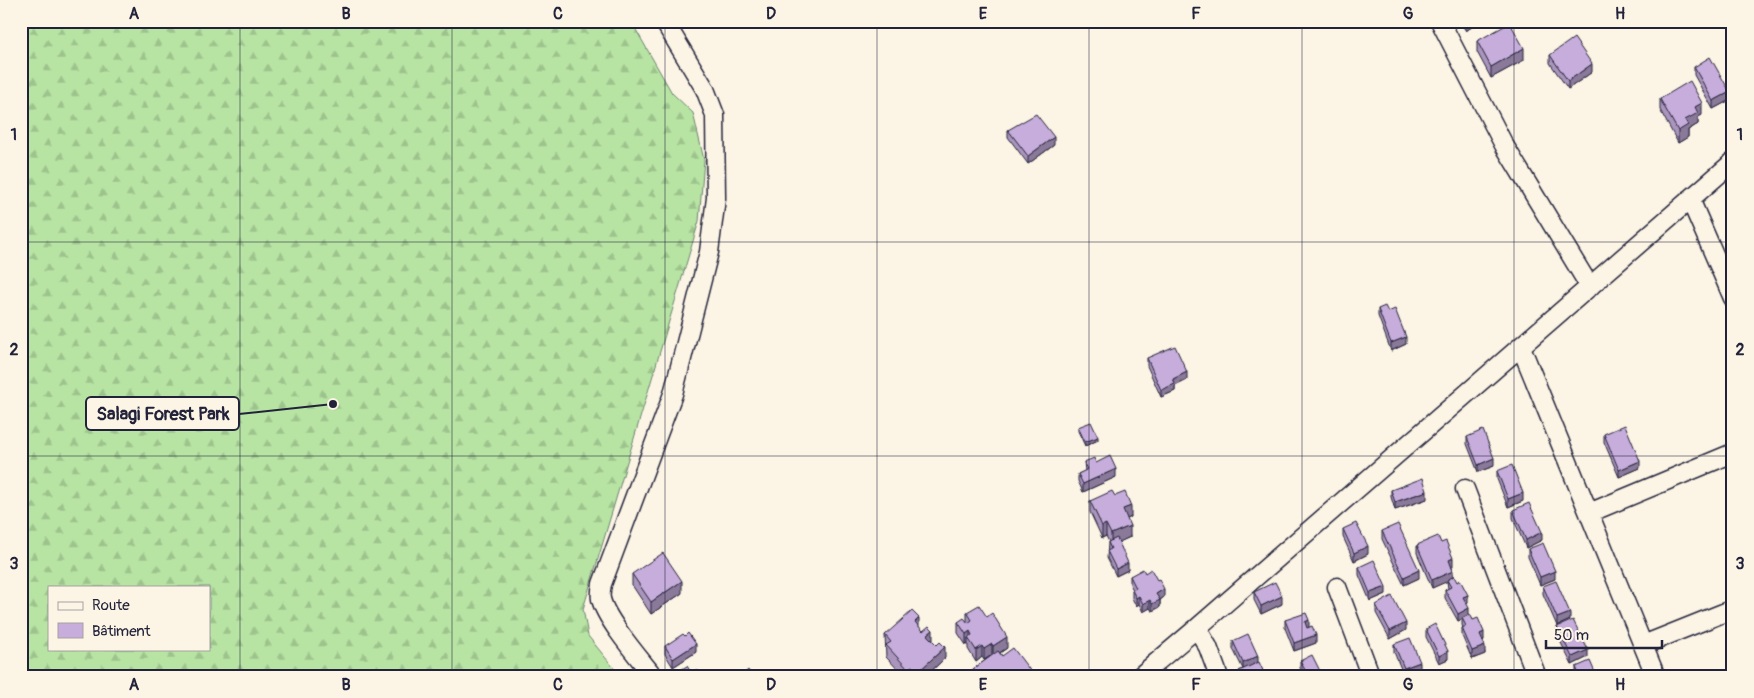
<svg xmlns="http://www.w3.org/2000/svg" width="1754" height="698" font-family="Pangolin,sans-serif">
<style>
.forest{fill:url(#forest-firs);stroke:#6c836f;fill-rule:evenodd}
.lines{fill:none;stroke-linecap:round;stroke-linejoin:round}
.minor-casing{stroke:#22223b;stroke-width:21}
.minor{stroke:#fcf5e5;stroke-width:18}
.wall{fill:#ab95bc;stroke:#22223b}
.shaded-wall{fill:#8b7999;stroke:#22223b}
.building{fill:#c7addb;stroke:#22223b}
.grid{fill:none;stroke:#22223b;stroke-width:1;stroke-opacity:0.55}
.leader{fill:none;stroke:#22223b;stroke-width:2}
.callout-dot{fill:#22223b;stroke:#fcf5e5;stroke-width:2}
.callout{fill:#fcf5e5;stroke:#22223b;stroke-width:2}
.callout-label{font-size:18px;text-anchor:middle;font-weight:bold;fill:#22223b}
.neatline{fill:none;stroke:#22223b;stroke-width:2}
.grid-label{font-size:16px;text-anchor:middle;font-weight:bold;fill:#22223b}
</style>
<defs>
<pattern id="forest-firs" width="22" height="20" patternUnits="userSpaceOnUse" patternTransform="scale(1.25)"><rect width="22" height="20" fill="#b7e4a3"/><path d="M5 1l3.5 6h-7zM16 11l3.5 6h-7z" fill="#9dc38d"/></pattern>
</defs>
<rect width="100%" height="100%" fill="#fcf5e5"/>
<filter id="ink" filterUnits="userSpaceOnUse"><feTurbulence type="fractalNoise" baseFrequency=".02" numOctaves="2"/><feDisplacementMap in="SourceGraphic" scale="10" xChannelSelector="R" yChannelSelector="G"/><feConvolveMatrix kernelMatrix="1 2 1 2 8 2 1 2 1" color-interpolation-filters="sRGB"/></filter>
<g filter="url(#ink)">
<path class="forest" d="M21,21h610l41,72 21,20 11,47 -5,61 -116,388 5,27 33,41h-600zM49,587h160v62h-160z"/>
<g class="lines">
<g class="minor-casing">
<path id="minor" d="M1440,21l64,124 86,142
M1690,199l43,99
M1521,347l135,330
M1465,489l72,188
M1589,513l144,-60
M1337,587l34,90
M1197,628l11,19 11,30
M1643,645l90,-36
M654,677c-14,-18 -48,-57 -53,-78 -1,-5 0,-10 1,-15l71,-190 36,-142 7,-54 -1,-83 -10,-26 -41,-68
M1139,677l58,-49 536,-466"/>
</g>
<use href="#minor" class="minor"/>
</g>
<path class="wall" d="M1459,21h21l-14,10z
M1477,41l47,19 -33,18 -14,-26z
M1550,55l42,17 -24,17 -18,-26z
M1694,67l36,33 -17,9 -19,-34z
M1660,99l42,16 -4,2v7l-10,6v7l-10,6 -18,-33z
M1008,130l46,15 -26,19 -20,-27z
M1378,309l10,3 18,32 -15,7 -13,-35z
M1147,358l40,22 -12,6v5l-14,6 -14,-31z
M1078,427l20,13 -13,6 -7,-15z
M1604,434l36,34 -21,9 -15,-35z
M1467,437l27,29 -16,6 -11,-28z
M1084,462l12,1 20,14 -33,15 -5,-11v-7l7,-3z
M1497,471l26,30 -15,6 -11,-28z
M1391,490l36,9 -32,11 -4,-13z
M1115,496l16,21 -4,2 3,18 -11,5 9,28 -12,6 -9,-18 1,-16h1l-3,-6 -4,2 -12,-26v-11z
M1513,510l29,30 -16,8 -13,-30z
M1343,529l25,25 -14,7 -11,-24z
M1382,531l37,47 -15,7 -22,-46z
M1417,545l36,21h-1l1,11 15,25 -2,1 3,12 4,5 11,20 -1,1 2,13 -13,5 -10,-23v-8h1l-1,-3v-6l-4,2 -13,-23v-8l3,-1 -1,-8 -15,7 -15,-35z
M1733,548v26l-7,-15v-8z
M1528,549l27,30 -15,6 -12,-28z
M1359,567l27,27 -16,7 -11,-26z
M1145,573l19,24 -4,3v7l-8,4 -2,-3 -7,4 -4,-8 -3,2 -4,-8v-8h1l-3,-6v-8z
M632,574l50,19 -31,21 -19,-29z
M1543,586l27,34 -13,6 -14,-32z
M1254,592l28,12 -21,10 -7,-14z
M1376,605l30,25 -16,9 -14,-26z
M967,612l40,36 -7,5 2,3 33,21h-63v-7l19,-14 -7,4 -2,-3 -6,5 -8,-13v-5l-2,1 -8,-12v-11l9,-1z
M1285,620l24,7 7,16 -22,8 -9,-23z
M919,627l14,14 12,17 -20,19h-20l-19,-20 -1,-22z
M1557,627l31,30 -16,8 -15,-30z
M1426,629l22,30 -9,4 -13,-26z
M1233,641l25,21 8,15h-27v-6l4,-2 -10,-20z
M1394,644l26,26 -16,6 -10,-24z
M665,646l31,6 -23,15 -8,-13z
M1300,661l23,16h-18l-5,-9z
M1576,667l21,10h-20l-1,-2z"/>
<path class="shaded-wall" d="M1468,21h12l-14,10v-8z
M1524,48v12l-33,18v-11z
M1592,64v8l-24,17v-8z
M1730,92v8l-17,9v-8z
M1702,103v12l-4,2v7l-10,6v7l-10,6v-12l17,-24z
M1054,137v8l-26,19v-8z
M1406,337v7l-15,7v-8z
M1187,372v8l-12,6v5l-14,6v-7l12,-11z
M1098,437v3l-13,6v-4z
M1494,458v8l-16,6v-7z
M1640,461v7l-21,9v-7z
M1116,469v8l-33,15v-8z
M1427,491v8l-32,11v-8z
M1523,493v8l-15,6v-8z
M1131,506v11l-8,4v-12z
M1106,524v12l-4,2v-12z
M1130,526v11l-19,9v-12z
M1542,532v8l-16,8v-8z
M1368,546v8l-14,7v-8z
M1453,558v8l-4,2v-8z
M1128,563v7l-12,6v-7z
M1419,570v8l-15,7v-8z
M1453,571v8l-21,9v-8z
M1555,571v8l-15,6v-8z
M682,581v12l-31,21v-12z
M1386,587v7l-16,7v-8z
M1164,589v8l-4,3v7l-8,4v-7l4,-10z
M1468,595v7l-5,3v-8z
M1139,596v8l-3,2v-8z
M1282,596v8l-21,10v-8z
M1150,600v8l-7,4v-8z
M1469,608v8l-11,5v-7z
M1570,613v7l-13,6v-8z
M919,618v12l-4,-8z
M1309,620v8l-4,1v-7z
M1406,623v7l-16,9v-8z
M933,630v11l-6,-6z
M970,631v10l-2,-3v6l-2,1v-11z
M1484,632v8l-4,2v-8z
M1316,635v8l-22,8v-8z
M1007,637v11l-14,9v-11z
M696,644v8l-23,15v-8z
M992,644v11l-8,5v-11z
M982,646v11l-6,5v-12z
M1485,646v8l-13,5v-8z
M945,647v11l-20,19h-8v-4z
M1588,650v7l-16,8v-8z
M1448,651v8l-9,4v-7z
M1258,656v8l-15,7v-8z
M1420,662v8l-16,6v-8z
M912,666v11h-4v-8z"/>
<path class="building" d="M1510,23l14,25 -33,19 -14,-26z
M1574,38l18,26 -24,17 -18,-26z
M1710,57l20,35 -17,9 -19,-34z
M1690,81l12,22 -7,4 3,6 -13,7 3,5 -10,6 -18,-32z
M1036,114l18,23 -26,19 -20,-26z
M1385,306l3,6 7,-3 11,28 -15,6 -13,-34z
M1175,346l12,26 -14,7 2,5 -14,6 -14,-32z
M1091,422l7,15 -13,5 -7,-15z
M1625,425l15,36 -21,9 -15,-36z
M1483,430l11,28 -16,7 -11,-28z
M1110,456l6,13 -33,15 -5,-10 10,-5 -4,-7 10,-4 2,5z
M1512,465l11,28 -15,6 -11,-28z
M1423,478l4,13 -32,11 -4,-12z
M1112,491l3,5 10,-4 6,14 -8,3 7,17 -19,8 -5,-10 -4,2 -12,-25z
M1529,503l13,29 -16,8 -13,-30z
M1356,523l12,23 -14,7 -11,-24z
M1398,524l21,46 -15,7 -22,-46z
M1438,536l3,7 5,-2 7,17 -4,2 4,11 -21,9 -15,-35z
M1117,538l11,25 -12,6 -9,-18 4,-2 -3,-7z
M1543,543l12,28 -15,6 -12,-28z
M1733,548v18l-7,-15z
M663,553l19,28 -31,21 -19,-28z
M1374,560l12,27 -16,6 -11,-26z
M1143,569l2,4 6,-4 6,11 2,-1 5,10 -8,5 4,6 -8,4 -2,-4 -7,4 -4,-8 -3,2 -4,-8 4,-2 -6,-12z
M1454,576l3,6 3,-2 8,15 -5,2 6,11 -11,6 -13,-24 6,-3 -4,-7z
M1556,581l14,32 -13,5 -14,-32z
M1275,582l7,14 -21,10 -7,-14z
M1392,596l14,27 -16,8 -14,-26z
M979,605l8,12 5,-4 15,24 -14,9 -1,-2 -8,5 -2,-3 -6,4 -8,-12 4,-3 -2,-4 -4,3 -8,-12 6,-4 4,5 4,-3 -5,-8z
M912,611l7,7 -4,4 8,9 6,-5 4,4 -6,5 10,10 3,-3 5,5 -28,26 -5,-7 -4,3 -22,-24 5,-3 -6,-7z
M1306,613l3,7 -4,2 2,6 5,-2 4,9 -22,8 -9,-23z
M1470,614l3,6 5,-2 6,14 -4,2 5,12 -13,5 -10,-23 4,-2 -4,-8z
M1573,620l15,30 -16,7 -15,-30z
M1435,624l13,27 -9,5 -13,-27z
M688,633l8,11 -23,15 -8,-13 18,-12 2,2z
M1248,634l10,22 -15,7 -10,-22z
M1410,638l10,24 -16,6 -10,-24z
M1013,648l22,29h-58l-5,-7 26,-19 4,5z
M1312,655l11,22h-14l-9,-16z
M1590,661l7,16h-17l-4,-10z
M1259,662l7,15h-24l-3,-6z
M687,666l5,8 5,-4 5,7h-26l-2,-3z
M748,670l5,7h-13z"/>
</g>
<path class="grid" d="M240,21v656M452,21v656M665,21v656M877,21v656M1089,21v656M1302,21v656M1514,21v656M21,242h1712M21,456h1712"/>
<path class="leader" d="M333 404L239 414"/>
<circle class="callout-dot" cx="333" cy="404" r="5"/>
<rect class="callout" x="86" y="397" width="153" height="33" rx="5"/>
<g class="callout-label">
<text x="163" y="420">Salagi Forest Park</text>
</g>
<rect width="1754" height="698" fill="none" stroke="#fcf5e5" stroke-width="55"/>
<rect x="48" y="586" width="162" height="65" fill="#fcf5e5" stroke="#a5a1a1"/>
<rect x="58" y="602" width="25" height="8" fill="#fcf5e5" stroke="#a5a1a1"/>
<text x="92" y="610" font-size="15" fill="#22223b">Route</text>
<rect x="58" y="623" width="25" height="15" fill="#c7addb" stroke="#a5a1a1"/>
<text x="92" y="636" font-size="15" fill="#22223b">Bâtiment</text>
<path d="M1546 640v8h116v-8" fill="none" stroke="#22223b" stroke-width="2.5"/>
<text x="1554" y="640" font-size="15" fill="#22223b" stroke="#fcf5e5" stroke-width="4" paint-order="stroke">50 m</text>
<rect x="28" y="28" width="1698" height="642" class="neatline"/>
<g class="grid-label">
<text x="134" y="19">A</text>
<text x="346" y="19">B</text>
<text x="558" y="19">C</text>
<text x="771" y="19">D</text>
<text x="983" y="19">E</text>
<text x="1196" y="19">F</text>
<text x="1408" y="19">G</text>
<text x="1620" y="19">H</text>
<text x="14" y="140">1</text>
<text x="1740" y="140">1</text>
<text x="14" y="355">2</text>
<text x="1740" y="355">2</text>
<text x="14" y="569">3</text>
<text x="1740" y="569">3</text>
<text x="134" y="690">A</text>
<text x="346" y="690">B</text>
<text x="558" y="690">C</text>
<text x="771" y="690">D</text>
<text x="983" y="690">E</text>
<text x="1196" y="690">F</text>
<text x="1408" y="690">G</text>
<text x="1620" y="690">H</text>
</g>
</svg>
